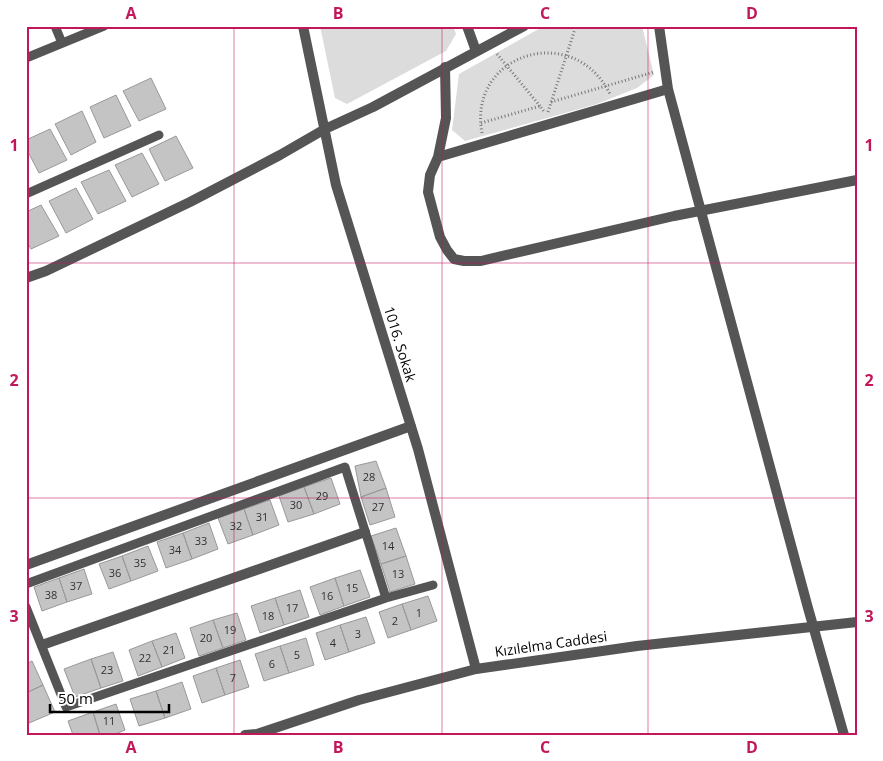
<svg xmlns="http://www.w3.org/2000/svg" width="883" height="761" font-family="'Open Sans',sans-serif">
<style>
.green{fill:#dcdcdc}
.building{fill:#c4c4c4;stroke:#999}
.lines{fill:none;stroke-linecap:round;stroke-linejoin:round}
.path{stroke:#777;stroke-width:3;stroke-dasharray:1 2.5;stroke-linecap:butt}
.service{stroke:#555;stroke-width:9}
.pedestrian{stroke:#555;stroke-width:10}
.minor{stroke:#555;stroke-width:10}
.tertiary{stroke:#555;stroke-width:10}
.grid{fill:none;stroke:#c2185b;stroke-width:1;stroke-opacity:0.55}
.labels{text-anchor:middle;stroke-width:4;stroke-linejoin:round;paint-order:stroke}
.number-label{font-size:11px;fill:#313131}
.street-label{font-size:14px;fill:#000;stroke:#fff}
.neatline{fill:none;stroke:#c2185b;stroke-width:2}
.grid-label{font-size:16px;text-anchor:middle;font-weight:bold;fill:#c2185b}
</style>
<rect width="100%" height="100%" fill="#fff"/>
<path class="green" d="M320,26h133l3,8 -10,17 -99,53 -12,-6z
M544,26h98l12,49 -17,13 -40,16 -132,37 -13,-11 7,-56z"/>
<path class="building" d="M151,78l15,31 -27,12 -16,-30z
M116,95l15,31 -27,12 -14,-31z
M82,111l14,31 -25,13 -16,-31z
M50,129l17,31 -28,13 -13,-25v-8z
M176,136l17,32 -28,13 -16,-32z
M142,153l17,31 -27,13 -17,-32z
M109,170l17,31 -28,13 -17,-32z
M76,188l17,31 -27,14 -17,-32z
M41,205l18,31 -28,13 -5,-9v-28z
M376,461l10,27 -25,9 -6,-31z
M331,478l9,26 -26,10 -10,-27z
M304,487l10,27 -26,8 -9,-26z
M386,488l9,29 -25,8 -9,-28z
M270,500l9,25 -26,10 -9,-26z
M244,509l9,26 -25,9 -10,-26z
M209,523l9,26 -26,10 -9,-26z
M396,528l10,28 -25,8 -10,-28z
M183,533l9,26 -26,9 -9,-26z
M148,546l10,25 -27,10 -9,-25z
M122,556l9,25 -22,8 -10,-25z
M406,556l9,28 -25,8 -9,-28z
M84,569l8,25 -25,8 -8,-24z
M360,570l10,27 -26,9 -9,-28z
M59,578l8,24 -25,9 -8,-24z
M335,578l9,28 -24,9 -10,-28z
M300,590l9,27 -25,8 -9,-27z
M428,596l9,25 -26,9 -9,-26z
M275,598l9,27 -24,8 -9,-27z
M402,604l9,26 -23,8 -9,-26z
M237,613l9,27 -23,8 -10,-28z
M366,617l9,26 -26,9 -9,-27z
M213,620l10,28 -24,8 -9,-28z
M340,625l9,27 -24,8 -9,-27z
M176,633l9,25 -23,9 -10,-26z
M306,638l8,27 -25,8 -9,-27z
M152,641l10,26 -24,9 -9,-26z
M280,646l9,27 -25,8 -9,-27z
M113,652l10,29 -22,7 -10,-29z
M91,659l10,29 -26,9 -11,-28z
M240,660l9,27 -24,8 -9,-27z
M32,661l11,24 -17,8v-29z
M216,668l9,27 -23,8 -9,-27z
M182,682l9,27 -26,9 -9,-27z
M43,685l12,27 -26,11 -3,-8v-22z
M156,691l9,27 -26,8 -9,-27z
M116,704l9,26 -12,5h-13l-7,-23z
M93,712l7,23h-27l-5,-14z"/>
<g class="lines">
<path class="path" d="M497,54l43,52
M551,102l103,-30
M548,112l28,-86
M481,123l59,-17 5,7
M482,133c-15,-79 91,-113 128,-39"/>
<path class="service" d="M55,26l7,17
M26,58l78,-32
M26,194l133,-59
M26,584l319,-117 41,131 -320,109 -40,-100
M386,598l47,-13"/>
<path class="pedestrian" d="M42,645l323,-113"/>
<path class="minor" d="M303,26l33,159 82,264 58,220
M467,26l9,25
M659,26l9,63 140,519 36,127
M445,67l1,51 -8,39 -8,18 -2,17 12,45 7,13 7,9 10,2h17l193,-45 183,-36
M438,157l230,-68
M26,278l20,-7 144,-69 90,-47 45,-26 48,-22 151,-81
M26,565l385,-139"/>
<path class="tertiary" d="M245,735l12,-1 102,-34 117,-31 161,-23 220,-24"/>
</g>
<path class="grid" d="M234,26v709M442,26v709M648,26v709M26,263h831M26,498h831"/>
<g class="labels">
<g class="number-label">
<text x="369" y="481">28</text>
<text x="322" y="500">29</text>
<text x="296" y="509">30</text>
<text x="378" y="511">27</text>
<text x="262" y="521">31</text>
<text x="236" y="530">32</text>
<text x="201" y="545">33</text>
<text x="388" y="550">14</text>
<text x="175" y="554">34</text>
<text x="140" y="567">35</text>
<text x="115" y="577">36</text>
<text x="398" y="578">13</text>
<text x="76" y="590">37</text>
<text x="352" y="592">15</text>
<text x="51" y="599">38</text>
<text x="327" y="600">16</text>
<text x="292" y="612">17</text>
<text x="419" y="617">1</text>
<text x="268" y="620">18</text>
<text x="395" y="625">2</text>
<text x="230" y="634">19</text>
<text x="358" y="638">3</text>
<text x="206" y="642">20</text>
<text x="333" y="647">4</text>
<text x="169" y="654">21</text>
<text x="297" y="659">5</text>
<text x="145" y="662">22</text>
<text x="272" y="668">6</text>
<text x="107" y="674">23</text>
<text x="233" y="682">7</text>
<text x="109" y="725">11</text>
</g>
<g class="street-label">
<text transform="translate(400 344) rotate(73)" y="5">1016. Sokak</text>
<text transform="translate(551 644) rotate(-8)" y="5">Kızılelma Caddesi</text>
</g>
</g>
<rect width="883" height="761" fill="none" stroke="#ffffff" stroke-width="55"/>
<path d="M50 704v8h119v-8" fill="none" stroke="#000000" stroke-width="2.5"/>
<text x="58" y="704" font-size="15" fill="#000000" stroke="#ffffff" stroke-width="4" paint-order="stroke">50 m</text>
<rect x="28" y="28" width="828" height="706" class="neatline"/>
<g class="grid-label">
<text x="131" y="19">A</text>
<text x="338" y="19">B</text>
<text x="545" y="19">C</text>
<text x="752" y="19">D</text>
<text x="14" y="151">1</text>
<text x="869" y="151">1</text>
<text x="14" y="386">2</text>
<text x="869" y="386">2</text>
<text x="14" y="622">3</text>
<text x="869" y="622">3</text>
<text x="131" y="753">A</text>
<text x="338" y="753">B</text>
<text x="545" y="753">C</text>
<text x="752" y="753">D</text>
</g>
</svg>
